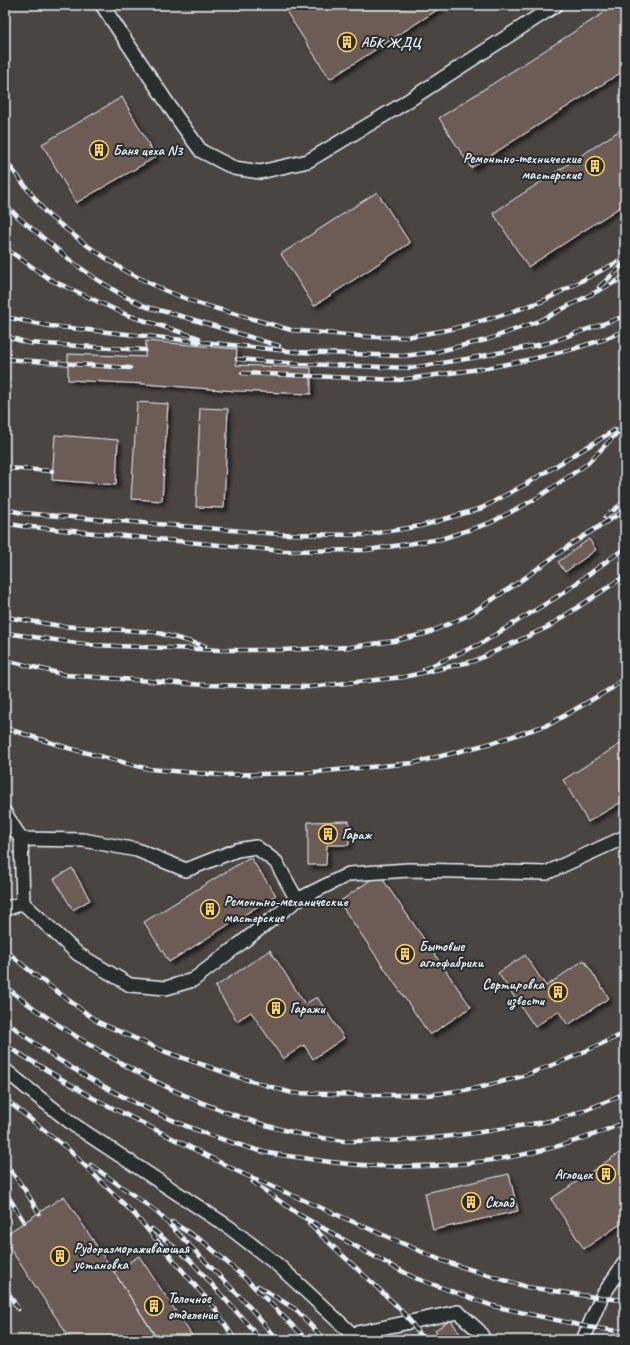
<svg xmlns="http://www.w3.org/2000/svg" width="630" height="1345" font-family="Caveat,sans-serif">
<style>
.built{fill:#4c4543}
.building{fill:#6d5b57;stroke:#e8f1f8;filter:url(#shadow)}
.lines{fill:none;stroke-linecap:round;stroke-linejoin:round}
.service-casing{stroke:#e8f1f8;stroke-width:16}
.service{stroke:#2a2d2e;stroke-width:13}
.rail-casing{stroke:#e8f1f8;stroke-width:4.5}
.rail{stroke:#2a2d2e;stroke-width:3;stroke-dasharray:9;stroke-linecap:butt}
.labels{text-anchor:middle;stroke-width:4;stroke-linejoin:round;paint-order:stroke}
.poi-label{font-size:14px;font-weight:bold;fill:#e8f1f8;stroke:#2a2d2e;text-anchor:start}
</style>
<defs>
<filter id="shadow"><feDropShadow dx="3.5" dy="3.5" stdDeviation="2" flood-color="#0009"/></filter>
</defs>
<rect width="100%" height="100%" fill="#3e3b3a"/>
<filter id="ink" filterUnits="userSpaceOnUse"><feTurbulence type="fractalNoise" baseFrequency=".025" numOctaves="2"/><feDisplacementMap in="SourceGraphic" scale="8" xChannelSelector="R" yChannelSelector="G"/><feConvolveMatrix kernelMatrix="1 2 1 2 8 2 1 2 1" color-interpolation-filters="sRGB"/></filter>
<g filter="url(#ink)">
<path class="built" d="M5,5h620v1335h-620z"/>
<path class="building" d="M282,5h163l-115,74z
M616,5h7l2,4v61l-154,98 -32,-50z
M122,97l34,60 -80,46 -34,-59z
M625,127v77l-97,63 -35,-54z
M377,192l33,51 -96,63 -33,-52z
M146,341l91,8 -1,16 75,3v26l-75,-3 -92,-7 -76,-4v-26l77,3z
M137,402l31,2 -6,97 -31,-2z
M200,408l28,1 -4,99 -28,-1z
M55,435l63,5 -2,45 -64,-5z
M589,539l7,11 -31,22 -7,-10z
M625,741v59l-37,22 -25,-42z
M349,821v24h-22l-1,20h-18v-43z
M250,857l26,38 -107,67 -25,-40z
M72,868l18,32 -17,10 -19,-31z
M379,874l92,133 -41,28 -91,-133z
M270,950l35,54 12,-7 27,41 -31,21 -9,-14 -21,14 -32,-47 -14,9 -22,-34z
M525,955l21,31 38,-26 25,38 -41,27 -10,-14 -23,16 -37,-54z
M625,1149v72l-41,28 -33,-50z
M509,1174l9,37 -85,19 -8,-37z
M64,1196l50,76 44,68h-87l-66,-99v-6z
M139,1256l56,84h-37l-44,-68z
M451,1320l13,20h-23l-6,-10z"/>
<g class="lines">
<g class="service-casing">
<path id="service" d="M102,5l76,114 23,32 33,17 26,4 48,-11 95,-57 153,-99
M5,813l16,26 2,64 55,51 52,31 36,3 27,-8 104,-80 52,-26 60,-4 137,3 79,-36
M21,839l62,1 54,10 49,20 51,-20 19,-3 20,15 21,38
M5,909l18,-6
M5,1070l22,18 47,37 156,103 49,38 73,68 106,-22 21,19 5,9
M583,1340l18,-42 24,-36"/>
</g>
<use href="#service" class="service"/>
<g class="rail-casing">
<path id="rail" d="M5,160l42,54 38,30 40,27 39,19 33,13 94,27 78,7h38l45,-8 47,-13 44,-15 82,-43
M5,204l13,13 53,44 25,18 26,16 25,12 41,11 91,28
M5,248l46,32 76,35 72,23
M599,287l26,-24
M5,317l45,9 248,26 105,4 32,-4 51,-12 53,-19 86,-44
M5,336l23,7 117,7
M5,359l125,9
M237,359l64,5 110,4 61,-10 76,-15 77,-27
M622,370l3,-2
M242,373l157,7 88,-12 45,-9 41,-10 32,-10 20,-9
M5,468l47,3
M5,509l17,4 256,21 86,1 57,-9 61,-18 44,-24 89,-54
M605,517l20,-16
M5,523l16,3 262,25 84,-1 74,-11 49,-16 47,-25 50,-34 38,-39
M5,617l56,9 94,6 50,14
M5,633l86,12 130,5h60l70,-3 43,-6 34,-8 41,-18 50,-33 51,-37 55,-35
M5,660l61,15 139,10 104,2 95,-10 70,-16 74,-34 77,-51
M424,669l56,-25 80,-49 65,-47
M5,728l63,20 81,21 72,6 83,-2 110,-10 78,-20 58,-19 62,-36 13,-11
M5,950l30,25 63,47 68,30 72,25 54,16 73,2h63l50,-7 45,-12 45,-17 57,-26
M5,986c26,22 56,41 85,59 77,47 163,86 254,96 10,0 20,0 30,0 43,0 84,-5 126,-12 18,-3 36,-5 53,-9 25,-6 49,-16 72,-27
M5,1021c18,13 35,27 54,39 62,39 131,72 201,91 14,4 29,5 43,7 105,18 224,8 322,-36
M5,1045l88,53 146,74 204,89 84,26 74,11 24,2
M5,1099l63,50 68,67 80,94 19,30
M5,1163l20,27 14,23
M91,1165l66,47 89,91 31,37
M253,1182l45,32 66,37 51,27 78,28 95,21 37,5
M5,1191l19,31
M172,1222l33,21 41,36 56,56 3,5
M309,1224l88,82 14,16 12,18
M5,1229l3,4
M152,1229l38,31 62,69 8,11
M258,1286l37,23 30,31
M5,1287l13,22"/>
</g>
<use href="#rail" class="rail"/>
</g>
</g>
<defs>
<g id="building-ring" transform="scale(1)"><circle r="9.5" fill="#2a2d2e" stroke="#ffd166" stroke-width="1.5"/><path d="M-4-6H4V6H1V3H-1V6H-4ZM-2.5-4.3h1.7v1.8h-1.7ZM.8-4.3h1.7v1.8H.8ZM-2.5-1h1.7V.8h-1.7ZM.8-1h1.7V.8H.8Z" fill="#ffd166"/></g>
</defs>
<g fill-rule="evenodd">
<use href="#building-ring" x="347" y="42"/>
<use href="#building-ring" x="99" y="150"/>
<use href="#building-ring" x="595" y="166"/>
<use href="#building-ring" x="328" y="834"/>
<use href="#building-ring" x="210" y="909"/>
<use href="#building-ring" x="405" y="954"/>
<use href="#building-ring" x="558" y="992"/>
<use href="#building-ring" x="276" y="1008"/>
<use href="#building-ring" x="606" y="1174"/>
<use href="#building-ring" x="471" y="1202"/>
<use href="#building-ring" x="60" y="1256"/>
<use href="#building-ring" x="154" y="1306"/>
</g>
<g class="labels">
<g class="poi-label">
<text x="361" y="47">АБК ЖДЦ</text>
<text x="113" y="155">Баня цеха N3</text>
<text x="581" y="163" text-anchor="end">Ремонтно-технические<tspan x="581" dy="16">мастерские</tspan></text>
<text x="342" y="839">Гараж</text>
<text x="224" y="906">Ремонтно-механические<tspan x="224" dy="16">мастерские</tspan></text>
<text x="419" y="951">Бытовые<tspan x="419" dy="16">аглофабрики</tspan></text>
<text x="544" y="989" text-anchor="end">Сортировка<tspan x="544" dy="16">извести</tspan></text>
<text x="290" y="1013">Гаражи</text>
<text x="592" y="1179" text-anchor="end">Аглоцех</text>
<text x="485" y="1207">Склад</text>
<text x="74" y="1253">Рудоразмораживающая<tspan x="74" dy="16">установка</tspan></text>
<text x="168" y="1303">Толочное<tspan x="168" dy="16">отделение</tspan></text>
</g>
</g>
<rect width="630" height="1345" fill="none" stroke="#2a2d2e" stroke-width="20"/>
<rect x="10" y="10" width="610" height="1325" fill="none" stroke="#e8f1f8" stroke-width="1.5" filter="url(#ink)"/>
</svg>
